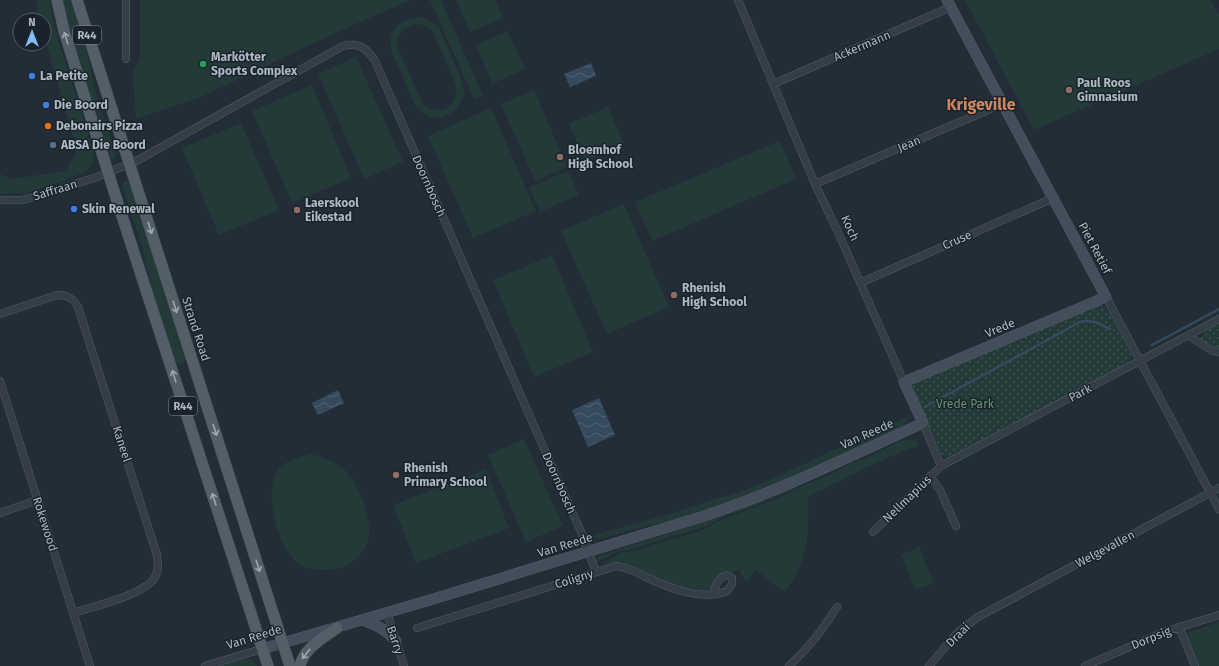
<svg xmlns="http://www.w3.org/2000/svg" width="1219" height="666" font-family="'Fira Sans',sans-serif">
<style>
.green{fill:#243a39;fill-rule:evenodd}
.park{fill:url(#park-dots)}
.water{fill:url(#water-waves)}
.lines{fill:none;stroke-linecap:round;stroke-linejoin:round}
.stream{stroke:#364a5e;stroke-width:2.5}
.street-casing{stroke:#525c65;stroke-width:8}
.secondary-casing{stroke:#525c65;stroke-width:11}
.primary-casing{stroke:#414a54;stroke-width:12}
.street{stroke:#353e48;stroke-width:7}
.secondary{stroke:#434e5a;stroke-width:10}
.primary{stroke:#535e68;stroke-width:11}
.oneway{stroke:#9da7b2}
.leisure-dot{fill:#2e9e5b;stroke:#1a232c;stroke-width:1.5}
.shop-dot{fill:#3f7fe0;stroke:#1a232c;stroke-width:1.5}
.education-dot{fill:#8d6e63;stroke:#1a232c;stroke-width:1.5}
.food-dot{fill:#e8710a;stroke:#1a232c;stroke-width:1.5}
.service-dot{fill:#5c6f8a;stroke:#1a232c;stroke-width:1.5}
.labels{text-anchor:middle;stroke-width:3;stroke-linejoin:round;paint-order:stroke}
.shield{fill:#1a232c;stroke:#828c96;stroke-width:1}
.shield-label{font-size:11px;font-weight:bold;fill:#afb9c4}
.street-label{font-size:12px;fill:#afb9c4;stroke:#1a232c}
.poi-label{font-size:12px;font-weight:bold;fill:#afb9c4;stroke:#1a232c;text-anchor:start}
.park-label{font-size:12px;fill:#68936e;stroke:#1a232c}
.district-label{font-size:16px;font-weight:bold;fill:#ce8661;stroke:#1a232c}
</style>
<defs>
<pattern id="park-dots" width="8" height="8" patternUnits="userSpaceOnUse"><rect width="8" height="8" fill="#243a39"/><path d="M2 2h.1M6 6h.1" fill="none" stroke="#415454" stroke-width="1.8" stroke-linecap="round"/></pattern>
<pattern id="water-waves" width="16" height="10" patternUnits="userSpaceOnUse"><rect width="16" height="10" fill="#364a5e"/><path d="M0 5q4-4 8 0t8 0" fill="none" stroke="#516273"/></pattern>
</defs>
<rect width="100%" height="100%" fill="#222d37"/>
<path class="green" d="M36,0h13l7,32 38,121c0,19 -10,20 -26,25l-1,2 -41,13 -26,1v-20l11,5 54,-8 11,-17v-17h-3l-29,-101v-16h-4z
M63,0h9l17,61 7,32 20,61 -1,3 -2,2 -4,-2 -1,-4 -37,-114z
M140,0h271l-74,32 -136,65 -65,22 -3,-48 7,-13z
M430,0h11l42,96 -9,3z
M456,0h39l8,18 -33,14z
M965,0h246l8,15v34l-185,81z
M418,17c9,1 15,5 22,12 5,14 24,51 24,63 -1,18 -22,31 -38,23 -6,-3 -9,-8 -13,-14 -4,-10 -9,-21 -13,-32 -3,-6 -8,-13 -9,-20 -4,-20 10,-29 27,-32zM417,24c7,1 11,3 16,8l22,51c6,22 -13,35 -32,21l-26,-57c0,-13 6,-20 20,-23z
M508,31l17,38 -33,15 -16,-39z
M356,57l47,105 -39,17 -46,-105z
M312,85l39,93 -59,25 -40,-92z
M534,90l33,77 -32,14 -34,-77z
M608,107l16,37 -39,17 -16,-37z
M491,108l45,103 -63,27 -45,-102z
M241,123l38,87 -60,25 -37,-87z
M780,141l16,38 -144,62 -17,-39z
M568,171l11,24 -39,17 -11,-25z
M127,181l2,2 5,10 50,160 1,8 -2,4 -6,-2 -5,-6 -19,-63 -11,-47 -19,-59 -1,-5z
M624,204l45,103 -62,27 -46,-103z
M552,255l41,97 -59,25 -41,-97z
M909,416l-1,4 -5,6 -121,57 -37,15 -59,19 -36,8 -50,14 -9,-3 74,-21 86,-27z
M524,439l39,87 -37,16 -38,-87z
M901,440h15l4,5 -38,15 -72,36 -2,4c1,34 0,65 -24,92l-28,-22 -9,11 -4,-3 -3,-8 -16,3c-4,5 -9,14 -14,16 -18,7 -68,-18 -85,-26l-9,-1 -15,3 19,-12 14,-2 72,-22 14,-9 39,-14 31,-13 10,-6 33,-14 18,-10 19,-6z
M311,454c12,3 26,8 35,17 15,17 32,59 18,79 -8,12 -21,20 -36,20 -9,0 -20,0 -29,-6 -22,-15 -38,-77 -19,-97 7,-7 22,-10 31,-13z
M486,469l23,59 -93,35 -23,-58z
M801,484l-8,6 -38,16 -35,12 -13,8 -72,22 -18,4 -20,10v-4l2,-2 128,-42z
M919,547l15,36 -18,7 -15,-35z
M1219,622v44h-23l-12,-32z
M248,658l6,3 3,5h-39z"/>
<path class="park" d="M1100,305l4,1 7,9 21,41 -5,8 -179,95 -7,-5 -29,-64 1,-6 8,-5z
M1219,323v27l-14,-6 -4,-6 2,-6z"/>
<path class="water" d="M591,63l5,13 -26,11 -6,-13z
M338,390l6,13 -26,12 -6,-12z
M599,398l16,37 -27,12 -16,-37z"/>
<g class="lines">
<path class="stream" d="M1152,345l67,-36
M925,407l155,-85c11,-3 20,2 30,7"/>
<g class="street-casing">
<path id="street" d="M738,0l77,184 22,46 67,152
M126,59v-59
M773,84l178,-77
M815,184l187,-80
M0,200h22l12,-3 63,-20 41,-17 205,-114c15,-4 24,2 32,15l156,358 51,115 14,38
M860,283l193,-85
M1106,297l113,212
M0,314l57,-19c10,0 16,3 21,12l79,248c1,7 2,15 -2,22 -10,18 -61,29 -82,36
M1189,336l22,14 8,2
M0,381l90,285
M923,423l18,43
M930,476l10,14 16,36
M0,513l38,-13
M873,532l68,-66 278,-147
M387,613l17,53
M1179,627l16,39
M417,628l199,-62c12,1 22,7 32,12 24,11 53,23 79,13l5,-7v-6c-10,-9 -17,8 -19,16
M205,666l57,-17
M789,666c19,-17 35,-38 48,-59
M929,666l28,-33 21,-16 241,-129
M1085,666l82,-35 52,-16"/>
</g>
<g class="secondary-casing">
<path id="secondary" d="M363,620c13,5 23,9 33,21
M262,649l168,-49 271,-83c77,-25 149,-61 222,-94l-19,-41 202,-85 -159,-297"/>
</g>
<g class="primary-casing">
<path id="primary" d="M57,0l7,31 48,154 156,481
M77,0l213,666
M300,666c4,-18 23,-28 37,-38"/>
</g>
<use href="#street" class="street"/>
<use href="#secondary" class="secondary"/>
<use href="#primary" class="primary"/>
</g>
<defs><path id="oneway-shaft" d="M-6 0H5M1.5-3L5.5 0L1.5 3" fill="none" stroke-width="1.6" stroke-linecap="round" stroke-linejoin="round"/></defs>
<g class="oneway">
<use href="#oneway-shaft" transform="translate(66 38) rotate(-107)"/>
<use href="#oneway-shaft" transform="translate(150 228) rotate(72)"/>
<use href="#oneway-shaft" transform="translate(175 307) rotate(72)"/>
<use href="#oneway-shaft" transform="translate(174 376) rotate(-107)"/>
<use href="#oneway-shaft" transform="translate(215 430) rotate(72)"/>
<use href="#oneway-shaft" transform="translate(214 499) rotate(-108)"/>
<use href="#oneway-shaft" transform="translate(258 566) rotate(72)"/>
<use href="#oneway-shaft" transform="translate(306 654) rotate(128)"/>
</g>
<circle class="leisure-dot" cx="203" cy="64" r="4"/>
<g class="shop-dot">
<circle cx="32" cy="76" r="4"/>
<circle cx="46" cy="105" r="4"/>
<circle cx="74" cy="209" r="4"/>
</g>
<g class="education-dot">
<circle cx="1069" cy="90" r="4"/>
<circle cx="560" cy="157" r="4"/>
<circle cx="297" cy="210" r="4"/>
<circle cx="674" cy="295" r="4"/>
<circle cx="396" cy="475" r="4"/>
</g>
<circle class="food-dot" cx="48" cy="126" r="4"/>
<circle class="service-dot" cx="53" cy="145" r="4"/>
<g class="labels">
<g class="shield">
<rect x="73" y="26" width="28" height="18" rx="3"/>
<rect x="169" y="397" width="28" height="18" rx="3"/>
</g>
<g class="shield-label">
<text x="87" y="39">R44</text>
<text x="183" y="410">R44</text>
</g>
<g class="street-label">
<text transform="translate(862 46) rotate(-23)" y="4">Ackermann</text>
<text transform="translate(909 144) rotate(-23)" y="4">Jean</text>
<text transform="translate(429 186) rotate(66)" y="4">Doornbosch</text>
<text transform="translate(55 190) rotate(-17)" y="4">Saffraan</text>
<text transform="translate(850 228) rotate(66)" y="4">Koch</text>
<text transform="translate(957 240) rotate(-24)" y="4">Cruse</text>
<text transform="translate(1095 248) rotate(62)" y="4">Piet Retief</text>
<text transform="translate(1000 328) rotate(-23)" y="4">Vrede</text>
<text transform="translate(196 329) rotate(72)" y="4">Strand Road</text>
<text transform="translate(1080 393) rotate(-28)" y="4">Park</text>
<text transform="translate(867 434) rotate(-24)" y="4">Van Reede</text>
<text transform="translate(122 444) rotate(72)" y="4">Kaneel</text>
<text transform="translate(559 483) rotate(66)" y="4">Doornbosch</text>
<text transform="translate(907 499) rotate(-44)" y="4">Nellmapius</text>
<text transform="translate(45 524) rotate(72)" y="4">Rokewood</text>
<text transform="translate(565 545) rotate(-17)" y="4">Van Reede</text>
<text transform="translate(1105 549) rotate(-28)" y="4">Welgevallen</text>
<text transform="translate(574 579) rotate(-17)" y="4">Coligny</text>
<text transform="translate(958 635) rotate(-45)" y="4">Draai</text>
<text transform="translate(254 637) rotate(-17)" y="4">Van Reede</text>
<text transform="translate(1151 638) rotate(-22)" y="4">Dorpsig</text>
<text transform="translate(395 640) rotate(72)" y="4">Barry</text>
</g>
<g class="poi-label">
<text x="211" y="61">Markötter<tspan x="211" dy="14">Sports Complex</tspan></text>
<text x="40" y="80">La Petite</text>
<text x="1077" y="87">Paul Roos<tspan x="1077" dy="14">Gimnasium</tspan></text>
<text x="54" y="109">Die Boord</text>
<text x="56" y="130">Debonairs Pizza</text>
<text x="61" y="149">ABSA Die Boord</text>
<text x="568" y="154">Bloemhof<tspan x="568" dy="14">High School</tspan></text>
<text x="305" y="207">Laerskool<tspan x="305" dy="14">Eikestad</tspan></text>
<text x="82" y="213">Skin Renewal</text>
<text x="682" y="292">Rhenish<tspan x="682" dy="14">High School</tspan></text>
<text x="404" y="472">Rhenish<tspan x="404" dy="14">Primary School</tspan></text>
</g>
<g class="park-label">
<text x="965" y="408">Vrede Park</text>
</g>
<g class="district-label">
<text x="981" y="110">Krigeville</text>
</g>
</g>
<g transform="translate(32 32)"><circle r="19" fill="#1a232c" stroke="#565f69"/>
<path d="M0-3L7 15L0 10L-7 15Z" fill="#86baf2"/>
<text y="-6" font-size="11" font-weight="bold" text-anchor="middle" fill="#afb9c4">N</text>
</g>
</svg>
